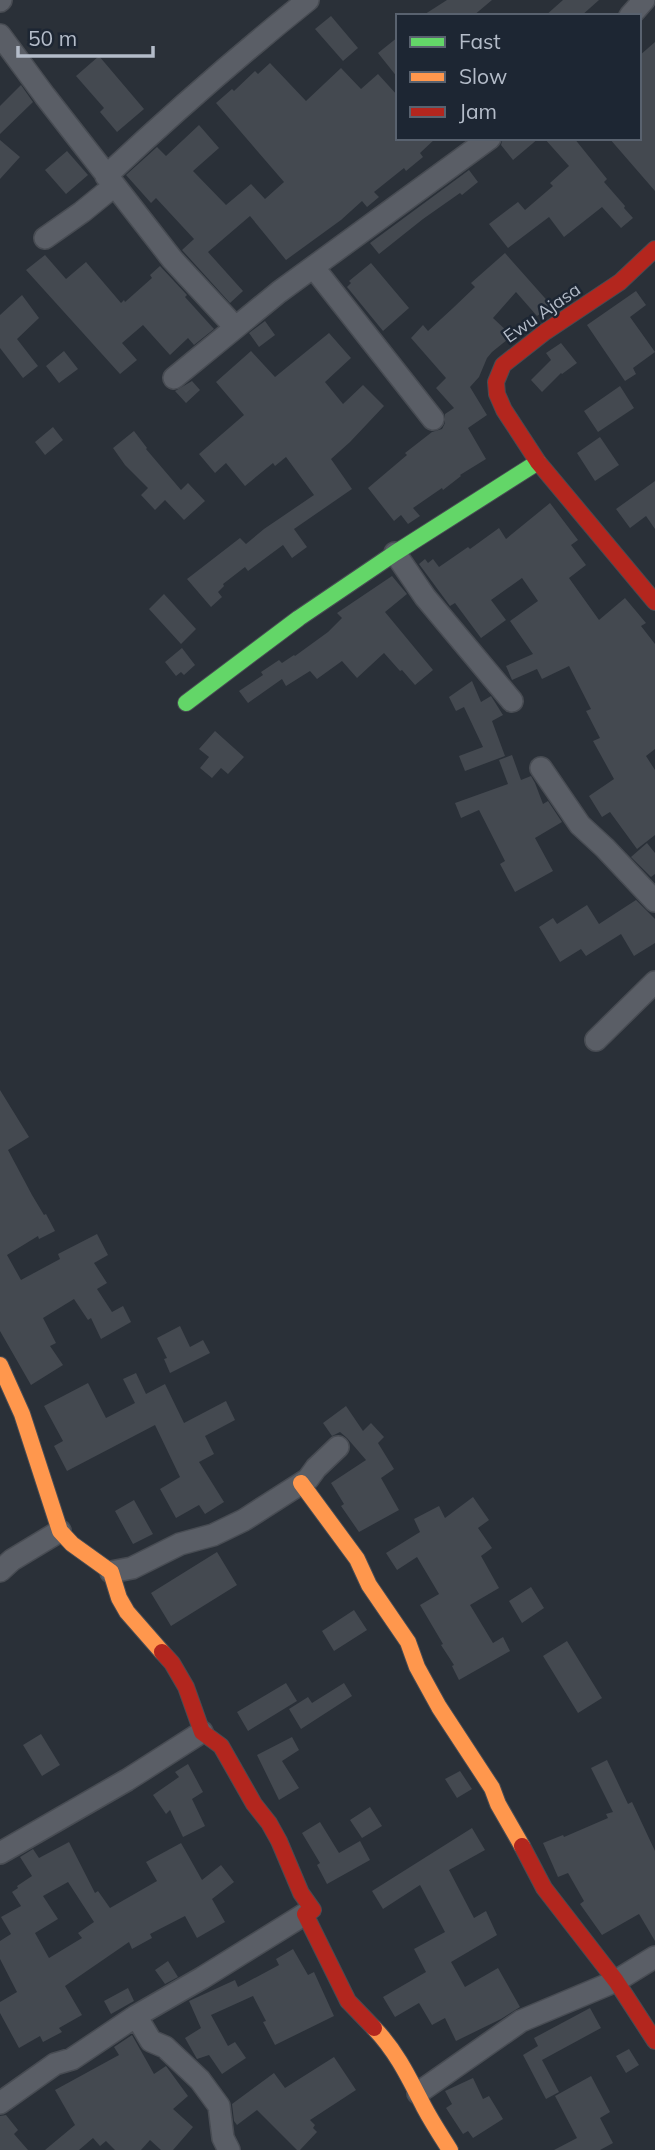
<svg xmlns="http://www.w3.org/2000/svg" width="655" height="2150" font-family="Mulish,sans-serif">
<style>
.building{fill:#444950;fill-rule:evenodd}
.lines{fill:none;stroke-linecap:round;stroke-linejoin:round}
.street-casing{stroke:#484c53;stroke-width:24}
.fast-casing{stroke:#484c53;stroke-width:18}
.slow-casing{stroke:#484c53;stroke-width:18}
.jam-casing{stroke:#484c53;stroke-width:18}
.street{stroke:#5a5e66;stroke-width:21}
.fast{stroke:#63d668;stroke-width:16}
.slow{stroke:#ff974d;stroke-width:16}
.jam{stroke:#b3261e;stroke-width:16}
.labels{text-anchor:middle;stroke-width:5;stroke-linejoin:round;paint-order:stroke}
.street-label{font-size:18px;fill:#b4bcc9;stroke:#1d2633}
</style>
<rect width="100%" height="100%" fill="#2a3038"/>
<path class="building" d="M447,0h45l-19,16h-51z
M563,0h36l-18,16h-36z
M331,16l27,32 -15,13 -28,-32z
M398,37v41l-20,-25z
M655,42v149l-46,-53h30v-82z
M99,56l45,53 -27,23 -17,-20 4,-4 -28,-32z
M270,63l36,38 35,-33 20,21 17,-15 20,22v42h38l-16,15 3,4 -17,14 -2,-3 -30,24 5,5 -12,10 -5,-6 -21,19 -55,40 -36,-44 -42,36 35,39 -13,12 -48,-53 12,-11 -38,-41 -5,5 -25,-28 31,-28 9,9 33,-31 20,23 -26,23 33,34 25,-21 14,15 19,-17 -68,-79 16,-14 2,2 21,-20 3,3z
M21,85l12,17 -33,32v-28z
M503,138h36l-26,22 -12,-15z
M544,138h30l33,41 -3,3 21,24 -1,2 9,10 -12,10 -19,-21 -38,30 -15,-20 -41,31 -19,-24 29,-22 7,8 28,-24 -3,-3 19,-17z
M0,140l20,17 -20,22z
M67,151l21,24 -22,19 -21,-24z
M469,170l9,12 -16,13 -2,-2 -37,26 -44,35 -9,-11z
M505,253l47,53 -15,10 -21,-24 -23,26 19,18 -20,16 -5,6 -8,19 -9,10 17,28 -19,13 18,31 -26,16 1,1 -18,14 -1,-2 -29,20 7,8 -12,8 -7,-9 -7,6 -26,-33 39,-33 -2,-2 27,-21 10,-3 3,-6v-9l9,-6 -18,-20 10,-10 -35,-40 12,-13 5,6 25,-23 22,-21 -4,-4z
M45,255l21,24 20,-17 35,41 3,-3 1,2 27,-24 -2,-3 10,-9 27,29 -2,2 29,32 -20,16 -6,-7 -18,17 -27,-30 -21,18 15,17 -17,14 -94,-104z
M371,263l38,45 -26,23 -36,-44 4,-4 -2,-2z
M636,291l10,14 -16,12 25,35 -22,16 3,6 -11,7 -38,-56z
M22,295l17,23 -22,21 21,27 -15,12 -23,-30v-33z
M265,321l10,14 -16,12 -10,-14z
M329,333l22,25 -26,24 18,22 20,-19 21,21 -34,36 -19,17 21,30 -58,40 13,18 -15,11 -9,-13 -35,26 -3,-4 -22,17 1,2 -6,6 4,5 -11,10 -24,-28 53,-41 6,6 18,-15 50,-34 -28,-38 -11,9 -2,-3 -28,23 -19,-23 -11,10 -16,-19 45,-39 -28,-33 35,-31 24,26z
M561,343l16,20 -15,11 -1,-1 -19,19 -11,-12 20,-20 -5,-7z
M64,351l14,18 -19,14 -13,-17z
M192,381l8,9 -14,13 -11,-12z
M620,386l14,22 -36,24 -14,-21z
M53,427l10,13 -18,15 -10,-13z
M134,431l13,17 -1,1 35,41 7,-7 17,18 -21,19 -19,-20 -10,10 -14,-15 7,-7 -23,-23 -12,-17z
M600,437l19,28 -24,16 -18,-28z
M655,481v48l-9,-13 -16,12 -14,-19z
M550,503l28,37 -7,5 15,20 -17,13 30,42 26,-22 21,25 -5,3 14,18v105l-9,7 9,14v65l-18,14 -27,-37 -8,5 -13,-21 25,-17 -21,-38 7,-3 -14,-27 5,-2 -22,-43 -27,13 -5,-10 -25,11 -6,-14 27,-12 -23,-33 28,-20 -16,-23 -31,22 15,20 -25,18 -26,-35 -5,3 -31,-42 6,-5 3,4 5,-4 6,8 29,-20 2,2 29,-21 7,11z
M392,576l15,18 -22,18 48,58 -18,15 -13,-15 -2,1 -16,-18 -27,25 -15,-17 -25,18 -7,-8 -24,15 -4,-7 -34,24 -9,-12 24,-16 -2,-3 18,-12 3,3 12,-8 1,1 33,-24 14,-14 -5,-5z
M164,594l32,35 -15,15 -32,-35z
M182,648l13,17 -11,10 -3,-3 -5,4 -11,-14z
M472,681l9,21 10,-6 12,19 -11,6 13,35 -40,15 -6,-15 24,-9 -19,-40 -8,4 -7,-14z
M215,731l29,26 -16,17 -7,-6 -9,10 -12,-10 9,-11 -10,-8z
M512,755l9,25 10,-4 4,7 8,21 5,-3 14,21 -27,16 18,33 -38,21 -15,-28 5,-3 -26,-51 -18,8 -6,-15 53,-19 -9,-24z
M647,843l8,10v21l-4,3 -20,-20z
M636,900l19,19v24l-21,13 -13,-22 -35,22 -5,-7 -21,13 -21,-35 14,-9 4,6 30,-19 12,19z
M0,1090l29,47 -21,13 24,45 12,20 2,-1 9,17 -16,8 -1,-3 -31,19 14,25 39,-21 -2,-5 39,-20 11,21 -14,8 13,20 -10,6 15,23 11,-6 8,16 -30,17 -10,-21 -3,2 -14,-21 -31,19 13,25 -6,3 13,19 -32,20 -31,-54z
M180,1326l10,21 13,-7 7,13 -40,20 -6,-14 3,-1 -10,-20z
M136,1373l10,21 19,-10 19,39 42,-22 9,19 -30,16 9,18 -15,8 25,40 -19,12 -6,-9 -23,13 -16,-29 20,-12 -25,-52 -88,46 -13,-25 9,-5 -19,-35 44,-23 18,35 29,-15 -12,-24z
M346,1406l17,25 8,-8 13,14 -6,6 16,26 -13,9 18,32 -40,22 -18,-26 3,-2 -13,-21 35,-23 -19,-22 -7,-6 -8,4 -9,-13z
M473,1497l16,23 -11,8 14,20 -11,8 18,32 -29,17 23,38 10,-6 7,14 -51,29 -7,-14 2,-1 -13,-20 2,-1 -23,-39 19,-11 -22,-37 -20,13 -11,-17 34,-21 -6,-13 25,-13 6,12z
M134,1500l19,34 -20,10 -18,-33z
M217,1552l20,33 -66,41 -20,-33z
M531,1587l13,21 -22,15 -13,-22z
M354,1610l13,20 -33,21 -12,-20z
M567,1641l35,57 -24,15 -35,-57z
M286,1683l11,18 -49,30 -11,-19z
M344,1683l8,13 -51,33 -12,-20 19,-12 4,6z
M41,1734l19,31 -18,11 -19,-31z
M292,1737l7,13 -17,11 17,27 -20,12 -22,-45z
M607,1760l21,44 4,-2 23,49v90l-16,-27 -37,21 -22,-31 4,-3 -16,-28 -10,4 -15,-34 20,-8 1,2 44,-19 -2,-4 7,-2 -22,-44z
M188,1764l15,28 -11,7 13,27 -22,11 -13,-27 -4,4 -13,-19 26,-18 -4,-5z
M460,1771l12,18 -15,9 -12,-19z
M370,1807l12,19 -20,12 -12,-18z
M320,1822l19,31 21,-12 10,19 -43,24 -10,-19 3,-2 -18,-30z
M472,1828l13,22 -36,20 25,48 12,-7 11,24 -46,27 14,25 33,-19 22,39 -19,12 -45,22 -11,-23 -13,7 -13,-22 -24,14 -12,-20 43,-25 -12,-23 31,-17 -25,-47 -37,24 -11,-18z
M69,1842l26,51 3,-2 12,17 47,-27 -11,-19 35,-19 21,37 19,-15 13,17 -22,17 13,23 -28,16 -12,-22 -35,18 2,4 -20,11 -3,-7 -64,44 17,29 -23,13 3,4 -19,10 -3,-6 -21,12 -19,-35v-11l17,-10 -17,-33v-18l11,-7 -10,-17 20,-11 -9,-14 6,-4 -1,-2 15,-10 -12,-19 13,-8 6,9zM68,1882l26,40 -16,11 4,5 -33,20 -14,-25 23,-14 -15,-23z
M293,1949l15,26 6,-3 20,44 -59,29 -12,-23 3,-1 -13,-25 -42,19 17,31 7,-4 11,16 -24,16 -13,-19 -12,4 -12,-21 16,-10 -12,-27 46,-21 3,7 41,-22 -3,-6z
M168,1961l10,16 -13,7 -10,-14z
M128,1988l6,13 -23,13 -7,-13z
M590,2008l11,20 -59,32 17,32 -13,7 -23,-44 15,-9 -4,-8z
M132,2035l22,39 12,-8 22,30 -15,13 20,18 -20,23h-12l-11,-10 -9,10h-26l-9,-9 -6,5 -7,-8 -14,12h-34l30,-25 -20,-35 64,-35 -5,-8z
M629,2049l10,16 -13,8 -10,-17z
M334,2057l22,33 -46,30 5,5 -2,3 4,4 -17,18h-3l-40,-40 -20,15 -3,-4 -2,-17 42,-31 11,15z
M591,2076l19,36 -10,6 13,25 -13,7h-46l23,-12 -22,-42z
M473,2078l10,21 6,-3 14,23 -30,19 -5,-7 -5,3 -17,-26 6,-4 -7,-13z
M6,2115l12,15 -4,4 14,16h-28v-34z"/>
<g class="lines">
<g class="street-casing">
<path id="street" d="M0,1l1,-1
M630,16l14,-16
M0,35l45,61 127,163 63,68
M106,176c65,-61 132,-120 202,-176
M45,238l37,-26 32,-26
M314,268l119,151
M174,378l105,-86 211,-154
M395,553l30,44 87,104
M541,768l39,57 25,23 50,53
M596,1040l59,-58
M0,1571l12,-11 48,-29
M111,1572l21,-4 48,-24 33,-9 31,-15 64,-41 8,-11 22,-21
M0,1853l127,-73 75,-48
M136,2016l66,-38 103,-64
M418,2093l103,-72 95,-40 39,-24
M0,2103l55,-39 17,-5 64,-43 15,25 14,6 35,33 19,26 4,32 6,12"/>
</g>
<g class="fast-casing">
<path id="fast" d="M186,703l113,-85 96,-65 143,-91"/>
</g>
<g class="slow-casing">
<path id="slow" d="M0,1365l22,49 38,117 12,13 39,28 8,26 8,14 35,40
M301,1483l56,76 12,26 39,57 9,25 22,40 53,81 6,16 24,42
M374,2028c23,24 35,50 50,79 8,15 17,29 26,43"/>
</g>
<g class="jam-casing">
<path id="jam" d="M655,249l-35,33 -75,50 -42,33 -7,17 1,12 7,16 34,52 117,140
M162,1652l10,11 14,24 16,45 19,14 33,58 15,19 10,18 22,52 12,17 -8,4 43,87 26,27
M522,1846l22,42 72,93 39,60"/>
</g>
<use href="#street" class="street"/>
<use href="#fast" class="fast"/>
<use href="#slow" class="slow"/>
<use href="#jam" class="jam"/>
</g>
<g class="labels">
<g class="street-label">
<text transform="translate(542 313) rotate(-35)" y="6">Ewu Ajasa</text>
</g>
</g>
<rect x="396" y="14" width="245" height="126" fill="#1d2633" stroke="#59626f" stroke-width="2"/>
<rect x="410" y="37" width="35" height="10" fill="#63d668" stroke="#59626f" stroke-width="2"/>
<text x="459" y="49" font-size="21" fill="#b4bcc9">Fast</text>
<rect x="410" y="72" width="35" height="10" fill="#ff974d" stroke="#59626f" stroke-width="2"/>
<text x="459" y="84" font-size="21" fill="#b4bcc9">Slow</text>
<rect x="410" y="107" width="35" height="10" fill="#b3261e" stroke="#59626f" stroke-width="2"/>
<text x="459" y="119" font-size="21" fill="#b4bcc9">Jam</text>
<path d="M18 46v10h135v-10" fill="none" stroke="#b4bcc9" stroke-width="3.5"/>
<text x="28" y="46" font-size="21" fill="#b4bcc9" stroke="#1d2633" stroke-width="5" paint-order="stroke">50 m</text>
</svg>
